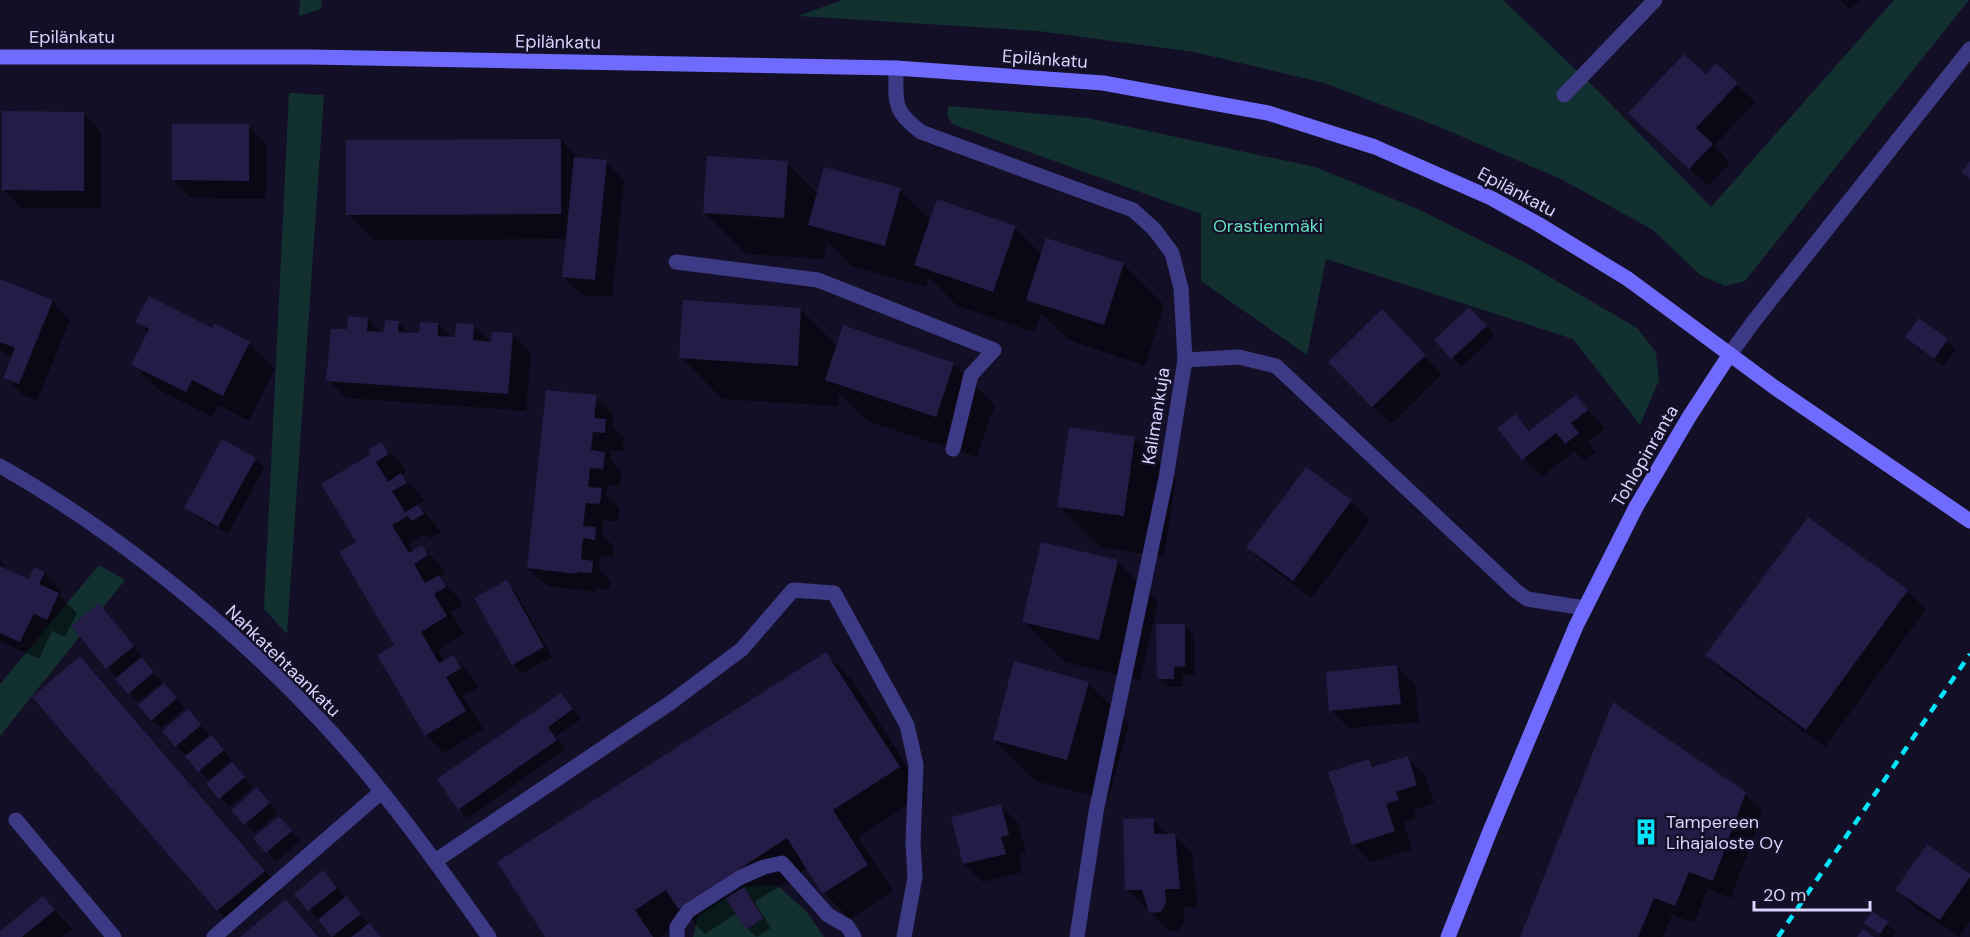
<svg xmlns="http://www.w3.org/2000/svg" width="1970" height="937" font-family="'DM Sans',sans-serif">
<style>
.green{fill:#12302f}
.shadow{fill:#0007}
.building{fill:#241b47}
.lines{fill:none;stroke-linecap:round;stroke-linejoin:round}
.lane{stroke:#3d3a85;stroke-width:15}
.street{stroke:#3d3a85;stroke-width:15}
.secondary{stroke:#6f6bff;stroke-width:15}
.rail{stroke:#00e5ff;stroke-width:4.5;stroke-dasharray:9 8;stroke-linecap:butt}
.labels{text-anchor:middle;stroke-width:4.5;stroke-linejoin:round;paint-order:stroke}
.street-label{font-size:18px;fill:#d9d4ff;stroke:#130f26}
.park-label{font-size:18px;fill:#5fe0c0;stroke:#130f26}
.poi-label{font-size:18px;fill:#d9d4ff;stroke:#130f26;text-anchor:start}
</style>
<rect width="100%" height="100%" fill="#130f26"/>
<path class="green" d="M300,0h22l-1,9 -22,7z
M842,0h661l95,91 113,116 183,-207h75l-224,281 -20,5 -25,-11 -47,-45 -92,-51 -124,-53 -113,-43 -130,-31 -156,-21 -240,-15z
M289,93l35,2 -37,539 -23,-25z
M949,106l139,12 227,49 103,42 108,54 111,65 19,24 3,28 -19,45 -67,-86 -247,-80 -19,96 -106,-74v-67l-249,-90 -5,-10z
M99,565l26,15 -125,156v-52z
M777,885l30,27 17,25h-131l5,-21 46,-29z"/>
<path class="shadow" d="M1840,0h20l-10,10z
M1716,65l39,37 -41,44 16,17 -22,23 -60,-55z
M83,113l18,19v76h-80l-18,-19z
M248,126l18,18v55l-75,-1 -18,-18z
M561,140l18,19 27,3 18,18 -12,117 -30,-2 -19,-19 4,-37 -193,1 -26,-26z
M787,163l31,31 82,-4 31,30 84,8 27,27 81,9 41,41 -19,61 -76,-26 -28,-27 -7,19 -77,-26 -28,-29 -3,10 -75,-21 -25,-26 -1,19 -79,-5 -42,-42z
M0,280l52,21 18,19 -33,81 -14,-6 -19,-18 9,-20 -13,-6z
M800,309l38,38 115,17 42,41 -18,52 -109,-36 -29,-29 -1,14 -116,-7 -41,-42z
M1382,312l60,62 -51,50 -61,-62z
M1478,318l17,18 -34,31 -25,-27z
M368,319l14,15h4l12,-12 12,12 11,1 17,-11 14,14h4l18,-12 19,19 20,-10 18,18 -5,58 -180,-13 -18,-18 20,-49z
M1919,320l37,29 -12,17 -28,-20 -9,-9z
M137,322l75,8 37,13 26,26 -26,52 -31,-16 -6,12 -53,-27 -26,-26 15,-31z
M596,397l18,18 -1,13 11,11 -2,12 -11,-1 -1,9 12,13 -2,14 -13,-1 -1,10 13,13 -1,14 -14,-2 -2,15 12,12 -1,10 -12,-1 -2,13 12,11 -2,10 -14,-1v3l-48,-6 -19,-18z
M1576,397l29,32 -17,13 8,10 -12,9 -10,-10 -32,26 -18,-18 -24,-31 16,-12 15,15z
M1135,438l41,41 -12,78 -64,-10 -41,-41z
M381,444l19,18 6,10 -5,3 18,18 5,8 -7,4 19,20 5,7 -11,6 -4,-4 -17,10 5,8 8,-5 18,18 5,9 -6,4 17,17 7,11 -12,6 13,22 -26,16 7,12 8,-5 18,18 7,12 -15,9 20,33 -39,24 -18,-18 -30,-90 -38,-102 15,-89z
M255,459l9,9 -36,66 -33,-18 -9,-9z
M1306,469l45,33 19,18 -58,78 -46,-33 -18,-18z
M1808,519l99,72 19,18 -101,138 -100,-74 -18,-18z
M0,561l5,4 -2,4 27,12 14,-8 18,18 -2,5 17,17 -12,24 -13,-6 -13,28 -39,-18z
M1117,561l41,41 -18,78 -75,-18 -42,-41z
M506,582l9,9 37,66 -30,16 -9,-9z
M99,605l43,51 -2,2 22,24 -24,20 -65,-76z
M1185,626l9,9v40h-11v12h-15l-9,-9z
M826,654l26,26 73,114 -67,43 35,54 -43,28 -26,-26 -16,-25 -53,34 16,26 -14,9 -10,-8 -10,-16 -32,21 -16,-16 -29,19h-113z
M80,658l18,18 184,214 -46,38 -18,-18 -184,-213z
M1397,666l18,19 4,37 -70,6 -18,-18z
M1088,683l41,41 -21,76 -73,-19 -41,-41z
M172,693l13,15 -24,20 -9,-8z
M561,694l20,25 -25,17 9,13 -97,69 -9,-9z
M196,720l36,40 -24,20 -44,-48z
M1407,758l18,18 9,27 -20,7 2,8 -13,4 9,27 -41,13 -18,-18 16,-84 7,8z
M241,773l12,14 -24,20 -21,-23z
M1745,794l18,18 -32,86 -23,-9 -14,34 -22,-8 -9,22h-141z
M266,799l12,14 -24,20 -21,-23z
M1000,805l19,19 7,29 -7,2 4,17 -40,10 -19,-18z
M1153,820l15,15h6l18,18 6,54h-15l1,15 -5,8h-10l-19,-18 -1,-5h-4l-18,-18z
M288,827l12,14 -24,20 -21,-23z
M1970,875v46l-11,16 -44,-29 -18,-18z
M332,881l14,18 35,38h-47l-38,-43z
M43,898l29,31 -10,8h-62v-4z
M1873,913l23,19 -3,5h-11l-16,-15z"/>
<path class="building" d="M1684,54l22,20 10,-11 22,20 -42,45 17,16 -24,25 -61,-56z
M2,111l82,1v79l-82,-1z
M172,124h77v57l-77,-1z
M561,139v75l-215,1v-75z
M707,156l81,5 -4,57 -81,-5z
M574,157l33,3 -12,120 -33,-3z
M1970,161v18l-9,-7z
M824,167l77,21 -16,58 -77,-21z
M937,199l79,27 -23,66 -79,-27z
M1046,238l78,25 -20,62 -78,-25z
M0,279l53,21 -34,84 -16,-6 12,-30 -15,-6z
M149,296l63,32 2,-5 36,19 -27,54 -31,-16 -6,12 -55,-27 18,-36 -14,-7z
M683,300l118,8 -3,58 -119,-8z
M1469,307l18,19 -36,33 -17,-19z
M1382,309l44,46 -54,52 -44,-45z
M348,316l20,2 -1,13 17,1 1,-12 14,1 -1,11 21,1 1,-11 18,1v13l17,1 1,-14 18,1 -1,16 18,2 1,-10 21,1 -5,61 -182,-13 5,-52h16z
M1919,318l29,21 -14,20 -29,-22z
M843,325l111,38 -18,54 -111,-37z
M546,390l51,5 -3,23 12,1 -1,14 -12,-1 -2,18 14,2 -2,17 -13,-1 -2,19 14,1 -2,16 -14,-1 -3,23 13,1 -1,13 -12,-2 -2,21 12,2 -1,12 -15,-1v2l-50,-6z
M1576,395l12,15 -17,13 8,10 -14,11 -9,-11 -34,27 -25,-32 19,-14 13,17z
M1069,427l66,10 -11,79 -67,-9z
M222,439l34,19 -38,69 -34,-19z
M382,442l7,12 -13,8 12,20 13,-9 6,10 -15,8 13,21 13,-7 6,9 -13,7 -3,-5 -16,9 17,28 13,-8 6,10 -14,9 11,19 14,-8 7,12 -12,7 13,22 -26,16 18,31 14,-8 8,13 -15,9 20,34 -41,25 -48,-81 17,-10 -55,-93 17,-10 -35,-58 50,-30 -3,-5z
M1306,467l46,33 -59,81 -47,-34z
M1808,517l100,73 -102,140 -101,-75z
M1041,542l77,18 -19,80 -77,-18z
M0,566l29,13 5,-12 11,5 -6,12 20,9 -12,27 -13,-6 -14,28 -20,-9z
M507,580l37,67 -32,18 -38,-67z
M99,603l35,43 -28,23 -35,-43z
M1156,624h29v42l-11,1v12h-17z
M826,652l74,115 -67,43 35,55 -46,29 -35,-56 -109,71 -12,-19 -31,20 18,27h-108l-48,-75z
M80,656l185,215 -48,40 -185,-214z
M141,657l13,15 -26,22 -13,-15z
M1014,661l75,21 -22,78 -74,-20z
M1397,665l4,39 -72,7 -3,-39z
M164,683l13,15 -26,23 -13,-16z
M561,693l12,16 -25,18 9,13 -99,70 -21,-31z
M1613,702l133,90 -33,89 -24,-9 -14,34 -21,-8 -16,39h-118z
M188,709l13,16 -26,22 -13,-16z
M211,735l13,15 -26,22 -13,-16z
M1408,756l9,29 -21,7 3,8 -13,4 9,27 -43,14 -24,-73 41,-13 3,8z
M232,762l13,15 -26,22 -13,-15z
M257,788l13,15 -26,22 -13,-15z
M1001,804l8,31 -8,2 5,17 -43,10 -12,-47z
M279,816l13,15 -26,22 -13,-15z
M1154,818v16h21l5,55h-15l1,14 -5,9 -12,1 -7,-23h-17l-2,-71z
M1927,844l43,30v3l-30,43 -45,-30z
M323,870l14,18 -29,23 -14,-17z
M744,887l19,31 -17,12 -20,-32z
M43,896l12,14 -33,27h-22v-6z
M346,896l15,18 -29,23 -14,-17z
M286,899l32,38h-78z
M1872,911l16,11 -8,12 -16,-11z
M369,923l12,14h-30z
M1863,929l11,8h-17z"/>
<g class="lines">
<path class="lane" d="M676,262l142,18 176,70 -23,25 -18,74
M1185,360l54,-3 37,9 240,225 11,8 58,9
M16,820l98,117
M435,861l235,-158 72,-54 51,-59 41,3 73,132 9,40 -3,78 2,34 -11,60
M214,937l167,-145
M677,937v-10l11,-16 53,-34 23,-10 18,-4 46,52 19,11 7,11"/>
<path class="street" d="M896,68c0,35 -4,42 25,64l212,78 21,19 18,24 9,35 4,72 -19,118 -70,334 -19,125
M1564,95l91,-95
M1730,354l24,-33 216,-272
M0,466c115,65 228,157 319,253 63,67 117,143 170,218"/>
<path class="secondary" d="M0,57h310l586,11 207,15 165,30 107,34 116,51 47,26 90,55 146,108 196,134
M1448,937l42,-106 86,-205 60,-119 53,-90 41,-63"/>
<path class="rail" d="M1778,937l192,-283"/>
</g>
<defs>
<g id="building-bare" transform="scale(2.07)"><path d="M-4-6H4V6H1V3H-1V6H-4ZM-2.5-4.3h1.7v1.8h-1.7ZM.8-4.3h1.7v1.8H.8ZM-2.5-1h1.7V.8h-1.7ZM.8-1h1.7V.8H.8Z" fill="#00e5ff" stroke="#130f26" stroke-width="2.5" paint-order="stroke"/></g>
</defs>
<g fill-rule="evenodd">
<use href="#building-bare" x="1646" y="832"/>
</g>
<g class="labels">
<g class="street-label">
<text x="72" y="43">Epilänkatu</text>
<text transform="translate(558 42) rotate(1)" y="6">Epilänkatu</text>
<text transform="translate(1045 59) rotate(4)" y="6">Epilänkatu</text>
<text transform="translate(1517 192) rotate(28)" y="6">Epilänkatu</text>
<text transform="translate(1156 416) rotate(-81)" y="6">Kalimankuja</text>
<text transform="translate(1645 456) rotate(-60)" y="6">Tohlopinranta</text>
<text transform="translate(283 661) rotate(44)" y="6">Nahkatehtaankatu</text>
</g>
<g class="park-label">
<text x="1268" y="232">Orastienmäki</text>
</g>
<g class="poi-label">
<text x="1666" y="828">Tampereen<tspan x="1666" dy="21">Lihajaloste Oy</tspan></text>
</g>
</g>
<path d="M1754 901v9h116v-9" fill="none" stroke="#d9d4ff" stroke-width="3"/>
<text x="1763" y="901" font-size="18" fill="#d9d4ff" stroke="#130f26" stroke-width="4.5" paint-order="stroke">20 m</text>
</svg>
